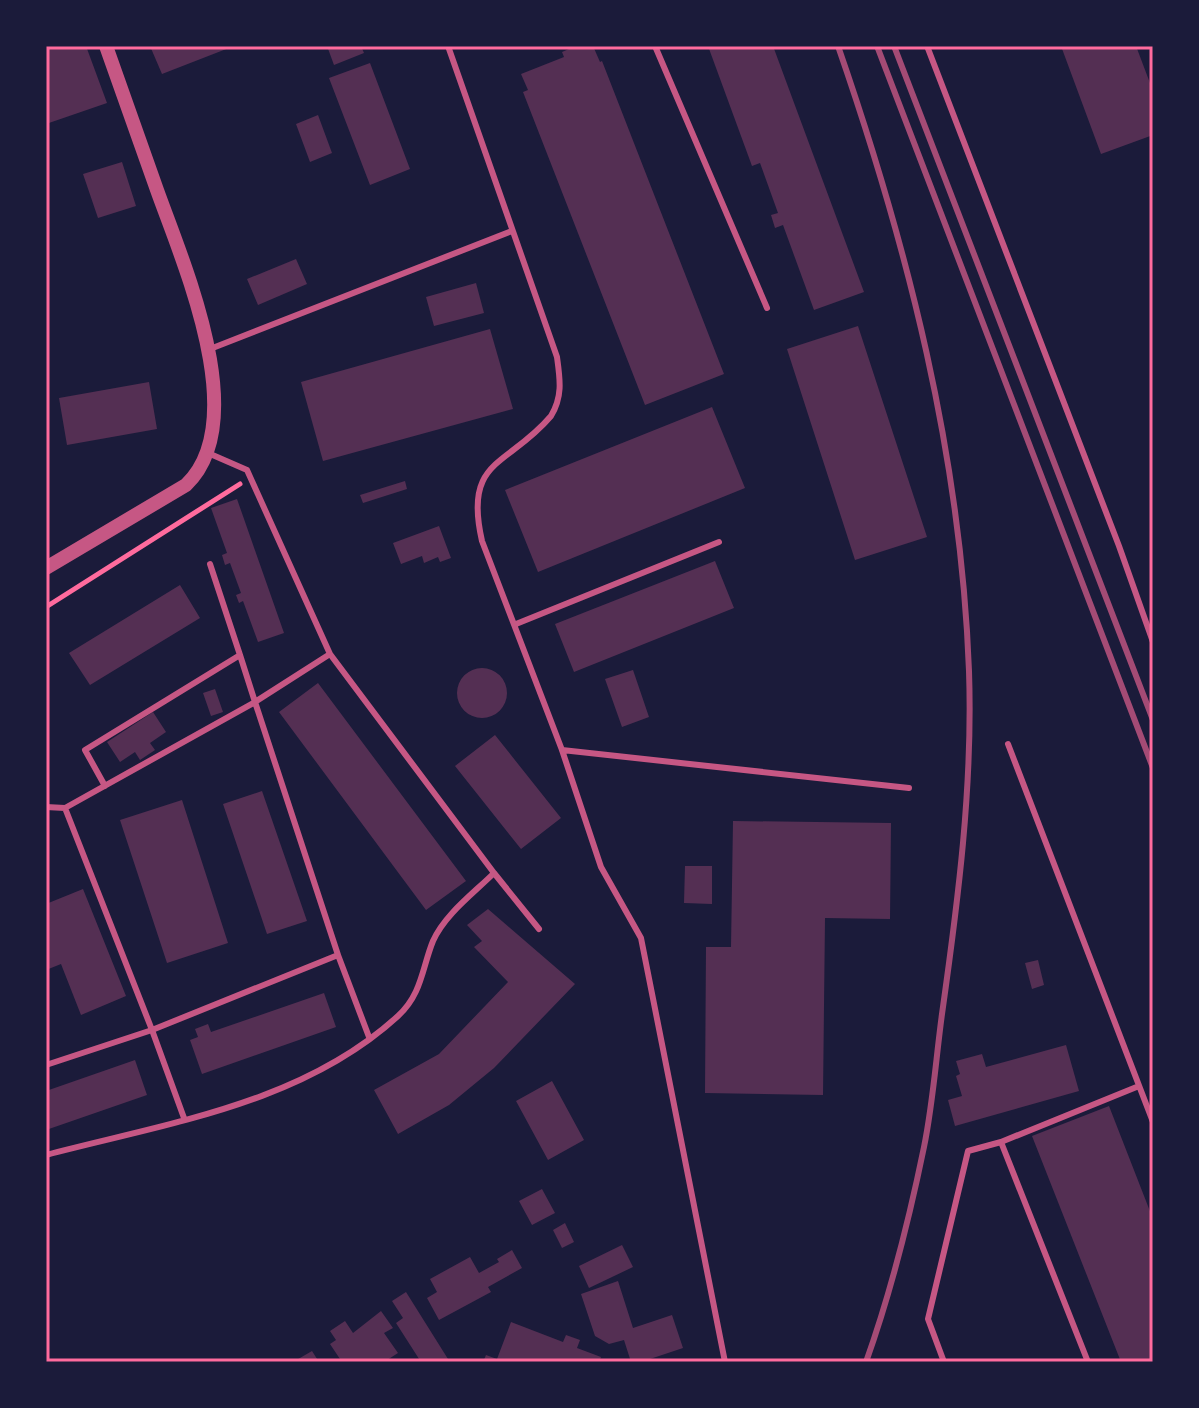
<svg xmlns="http://www.w3.org/2000/svg" width="1199" height="1408" font-family="'Sofia Sans Condensed',sans-serif">
<style>
.building{fill:#542f53}
.lines{fill:none;stroke-linecap:round;stroke-linejoin:round}
.path{stroke:#ff6b9d;stroke-width:5}
.service{stroke:#c65784;stroke-width:6}
.tertiary{stroke:#c65784;stroke-width:14}
.rail{stroke:#a44b75;stroke-width:6}
.neatline{fill:none;stroke:#ff6b9d;stroke-width:3}
</style>
<rect width="100%" height="100%" fill="#1b1b3a"/>
<path class="building" d="M46,46h40l21,57 -61,21z
M150,46h84l-72,28z
M327,46h34l3,7 -30,12z
M576,46h17l7,16 2,-1 122,313 -79,31 -122,-313 5,-2 -7,-16 43,-17 -2,-5z
M708,46h65l91,246 -50,18 -31,-85 -8,3 -4,-13 7,-2 -18,-50 -8,3z
M1061,46h75l17,45v44l-52,19z
M370,63l40,106 -40,16 -41,-107z
M318,115l14,38 -22,9 -14,-38z
M122,162l14,44 -38,12 -15,-44z
M296,259l11,25 -49,21 -11,-26z
M476,283l8,30 -50,13 -8,-29z
M858,326l69,211 -72,23 -68,-211z
M490,329l23,80 -190,52 -22,-79z
M149,382l8,47 -90,16 -8,-47z
M712,407l33,81 -207,84 -33,-82z
M405,481l2,8 -44,14 -3,-8z
M237,499l47,134 -26,9 -15,-41 -4,2 -3,-8 5,-2 -11,-30 -5,2 -3,-10 5,-2 -16,-45z
M439,526l12,32 -11,4 -2,-5 -14,6 -2,-7 -21,8 -8,-21z
M715,561l19,47 -160,64 -19,-48z
M180,585l20,33 -110,67 -21,-32z
M457 693a25 25 0 1 1 50 0a25 25 0 1 1-50 0Z
M633,670l16,47 -27,10 -17,-48z
M318,683l148,198 -40,29 -147,-198z
M215,689l8,23 -12,4 -8,-23z
M153,712l13,20 -16,11 5,7 -15,10 -5,-8 -15,10 -13,-20z
M495,735l66,83 -40,31 -66,-83z
M262,791l45,130 -40,13 -44,-130z
M182,800l46,143 -61,20 -47,-143z
M733,821l158,2 -1,96 -65,-1 -2,177 -118,-2 1,-146h25z
M685,866h27v38l-28,-1z
M83,889l43,107 -45,19 -20,-51 -15,6v-66z
M488,909l87,75 -81,84 -45,37 -51,29 -24,-44 65,-36 69,-72 -34,-35 8,-6 -15,-16z
M1038,960l6,25 -12,4 -7,-26z
M324,993l12,34 -134,47 -12,-34 8,-3 -3,-8 13,-5 3,8z
M1066,1045l13,46 -124,35 -7,-26 14,-4 -6,-20 4,-2 -4,-13 26,-7 4,13z
M135,1060l12,35 -101,35v-39z
M552,1081l32,59 -36,20 -32,-59z
M1109,1106l44,113v143h-32l-89,-226z
M542,1189l13,24 -23,12 -13,-24z
M565,1223l9,19 -12,6 -9,-18z
M622,1245l11,22 -44,21 -10,-22z
M512,1250l10,18 -34,19 3,5 -52,28 -12,-22 10,-6 -7,-13 40,-22 9,16 20,-11 -2,-3z
M618,1281l15,47 39,-13 11,33 -42,14h-10l-7,-22 -15,4 -14,-8 -14,-42z
M406,1292l42,67 -5,3h-22l-25,-39 7,-5 -11,-17z
M381,1311l12,17 -9,5 14,20 -14,9h-42l-12,-18 6,-4 -6,-9 15,-10 8,12z
M511,1322l52,20 3,-7 14,5 -3,8 24,9 -2,5h-116l3,-7 11,4z
M312,1351l7,11h-26z"/>
<g class="lines">
<path class="path" d="M46,607l194,-123"/>
<path class="service" d="M448,46l109,311c3,22 6,39 -6,59 -43,51 -88,42 -69,125l80,209 39,117 40,71 84,424
M655,46l112,262
M927,46l192,500 34,96
M1153,46v1
M210,349l302,-118
M208,453l39,17 83,184 164,219 45,56
M210,564l30,91
M516,624l203,-82
M330,654l-75,48 83,253
M1008,744l145,378
M562,750l347,38
M105,786l-20,-36 155,-95 15,47 -190,106 87,222 186,-75 31,82
M46,807l19,1
M46,1065l106,-35 32,88
M1001,1142l87,220
M46,1155c121,-32 256,-51 352,-139 24,-22 24,-48 35,-75 12,-27 41,-48 61,-68
M944,1362l-16,-43 40,-168 33,-9 138,-56"/>
<path class="tertiary" d="M46,568l140,-83c67,-64 -3,-222 -29,-295 -17,-48 -34,-96 -51,-144"/>
<path class="rail" d="M838,46c70,202 123,410 131,625 4,114 -11,230 -27,343 -6,44 -9,89 -18,133 -15,73 -33,145 -58,215
M877,46l276,722
M894,46l259,674"/>
</g>
<rect width="1199" height="1408" fill="none" stroke="#1b1b3a" stroke-width="96"/>
<rect x="48" y="48" width="1103" height="1312" class="neatline"/>
</svg>
